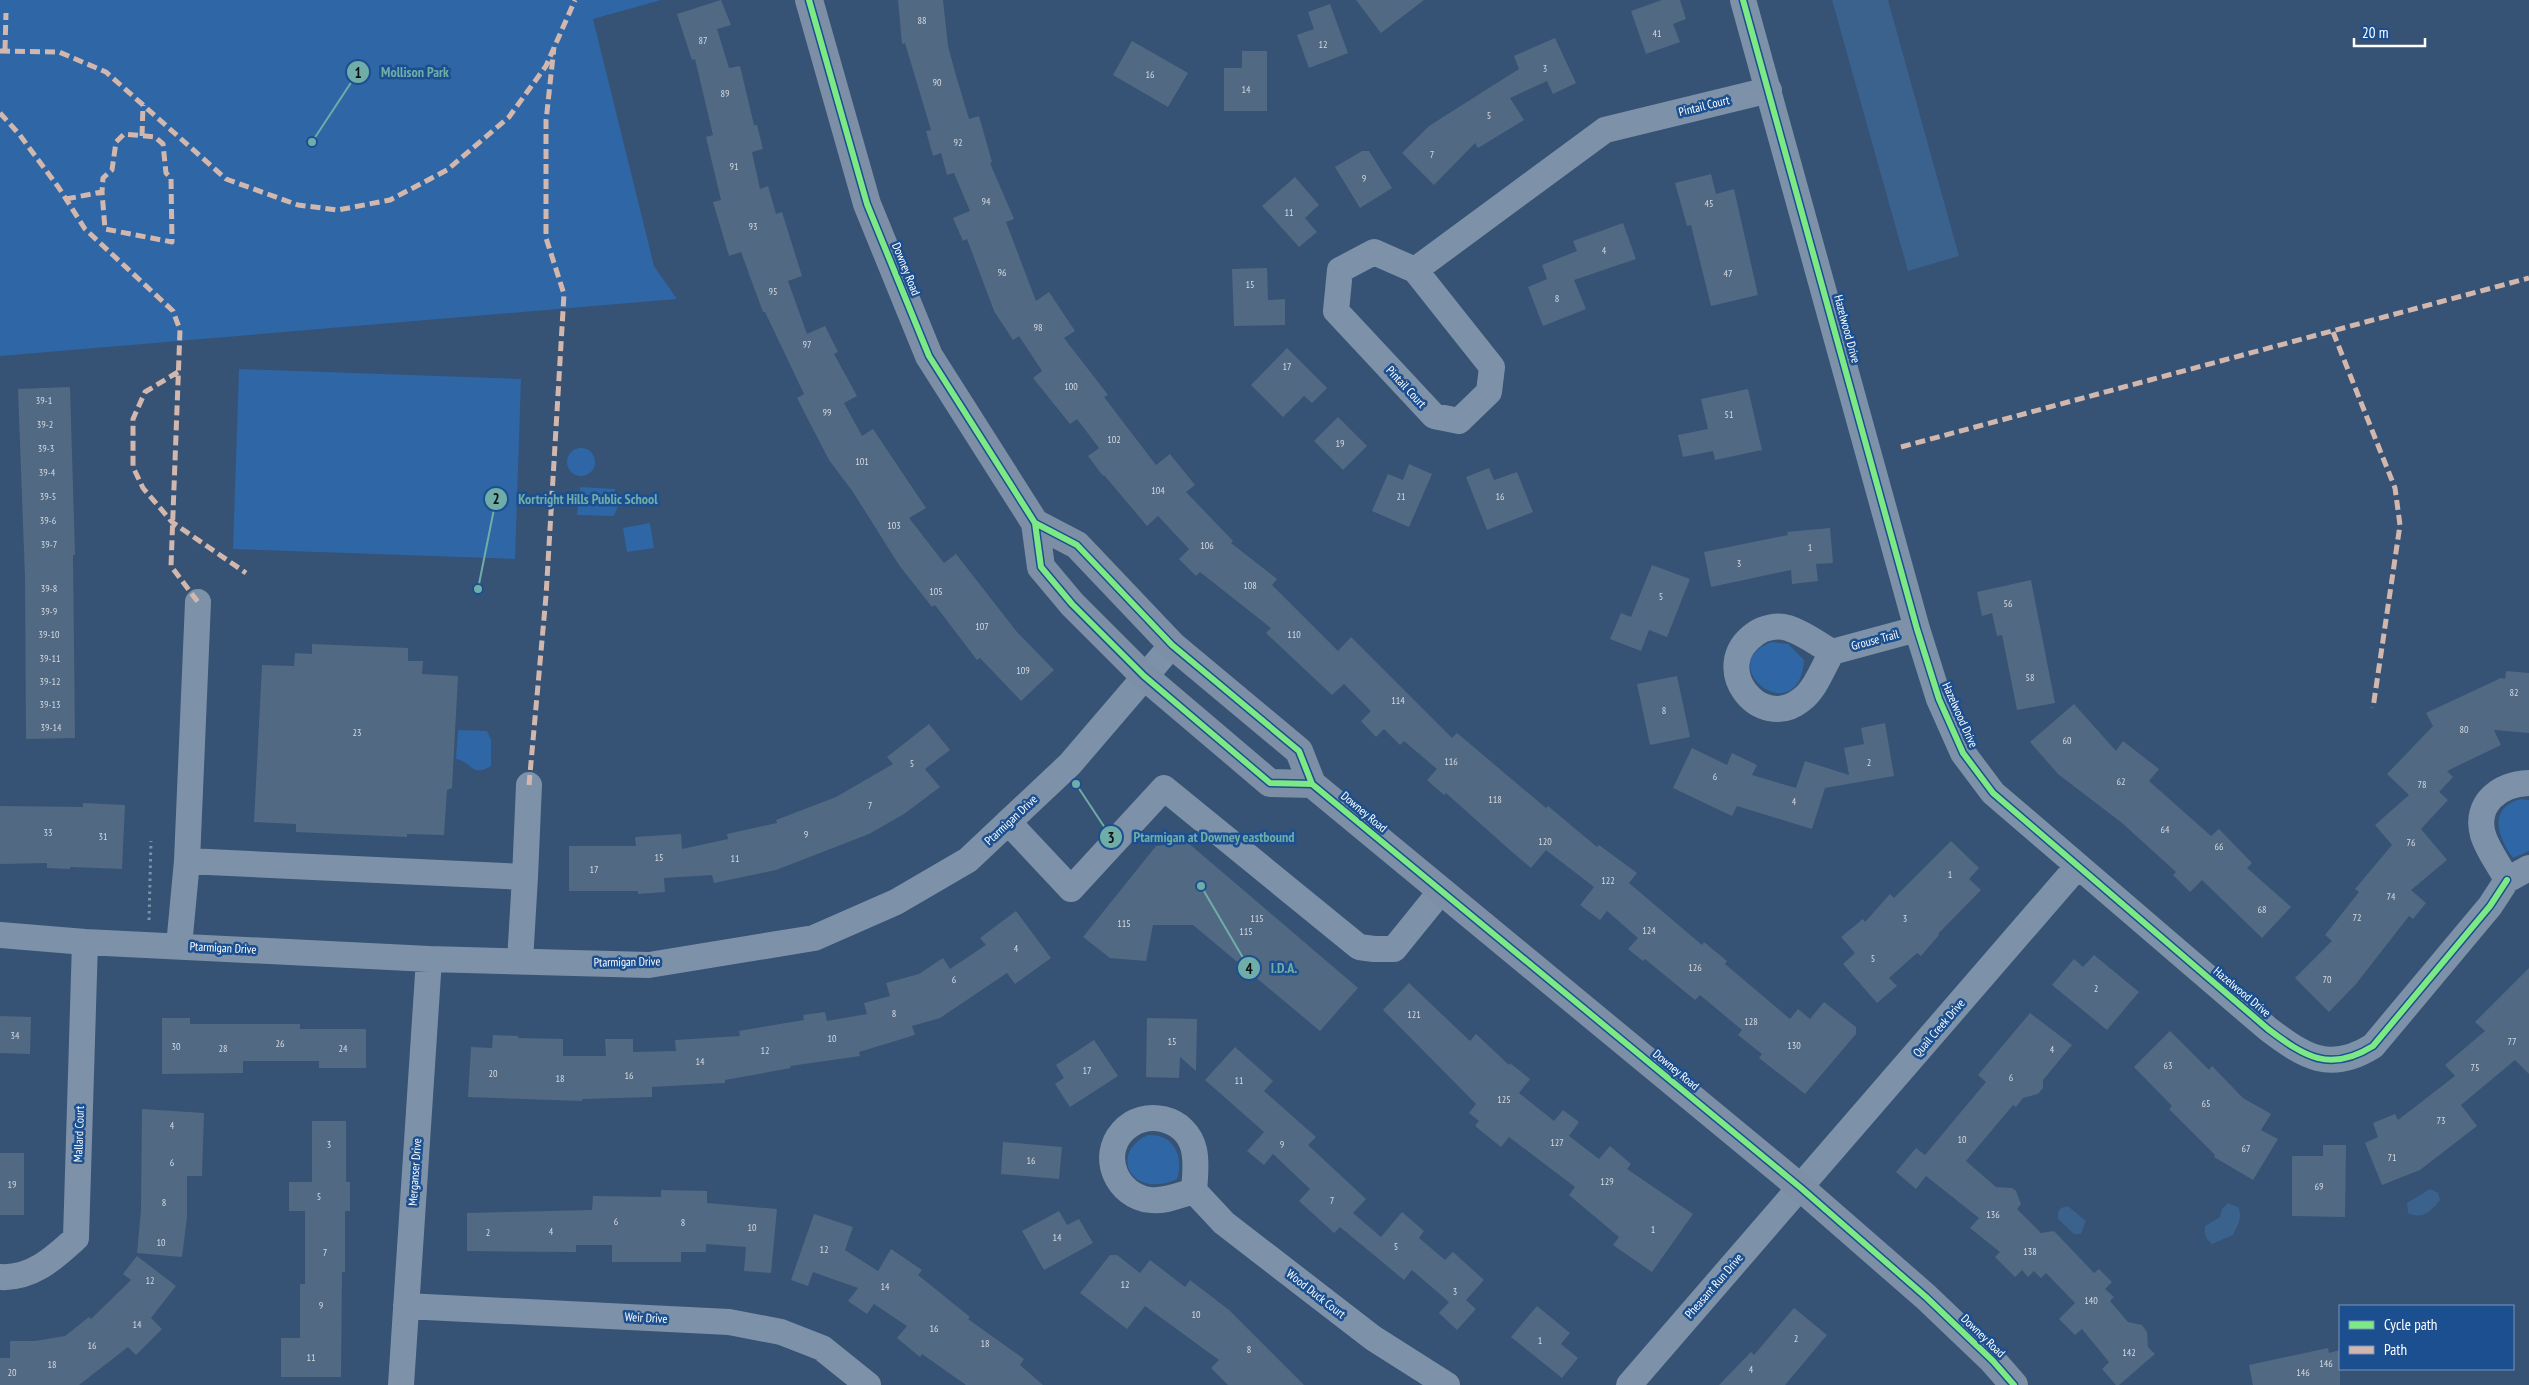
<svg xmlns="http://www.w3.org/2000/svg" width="2529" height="1385" font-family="'PT Sans Narrow',sans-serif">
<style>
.green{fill:#2f66a5}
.water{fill:#3b618d}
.building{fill:#526984}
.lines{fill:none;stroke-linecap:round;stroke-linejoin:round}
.path{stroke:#7d92a8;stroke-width:3;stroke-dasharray:2.5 4;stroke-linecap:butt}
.minor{stroke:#7d92a8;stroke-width:26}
.major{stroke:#7d8ea7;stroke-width:28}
.quiet{stroke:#d1b7ad;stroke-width:5;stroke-dasharray:10 5;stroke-linecap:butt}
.cycleway-casing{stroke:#1b4f8f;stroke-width:9}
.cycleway{stroke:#7ce984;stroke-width:6}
.labels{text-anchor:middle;stroke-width:5;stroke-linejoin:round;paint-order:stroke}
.number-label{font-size:10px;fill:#d4dae0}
.street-label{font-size:12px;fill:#fff;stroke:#1b4f8f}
.leader{fill:none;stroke:#6fada8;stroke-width:2}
.callout-dot{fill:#6fada8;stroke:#1b4f8f;stroke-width:2}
.mark-label{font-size:15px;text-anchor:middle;font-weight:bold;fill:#111}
.callout-label{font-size:14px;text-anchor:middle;font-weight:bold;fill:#6fada8;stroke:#1b4f8f;stroke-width:5;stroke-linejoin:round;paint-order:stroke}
</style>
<rect width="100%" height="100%" fill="#365274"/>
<path class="green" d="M0,0h661l-68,19 61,247 23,33 -677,57z
M239,369l282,10 -6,180 -282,-10z
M567 462a14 14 0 1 1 28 0a14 14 0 1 1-28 0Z
M580,487l35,2v6l3,11 -4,10 -37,-1z
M650,523l4,25 -27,4 -4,-24z
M1771,642l17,2 16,16c-5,73 -93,6 -33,-18z
M458,730l29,1 4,9v26c-20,12 -18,-4 -35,-7z
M2521,799l8,1v51l-16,7c-15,-20 -26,-50 8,-59z
M1148,1135c26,-1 36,21 29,44 -46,21 -69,-26 -29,-44z"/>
<path class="water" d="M1832,0h56l71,256 -51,15z
M2430,1189l8,4 2,7c-8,11 -18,20 -32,13l-1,-10z
M2228,1203l10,4c5,10 0,18 -5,28l-21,9c-7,-6 -8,-10 -7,-18l15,-9 2,-8z
M2068,1206l18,15 -5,13h-7l-16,-15v-7l3,-4z"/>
<path class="building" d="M721,0l10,25 -14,4 12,39 11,-2 14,59h3l6,24 -11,3 8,37 8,-3 8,28 6,-2 20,64 -14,5 19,53 18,-8 13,26 -4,2 23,42 -13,7 18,33 11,-7 53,79 -17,10 35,45 12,-9 61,78 37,38 -33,31 -41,-43 -3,2 -42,-55 -3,2 -33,-42 -46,-73 -24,-32 -32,-62 7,-4 -39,-82h-2l-22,-60 -12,4 -16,-54 8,-2 -15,-63 7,-2 -18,-76 -3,1 -15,-46z
M898,0h45l5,46 7,26 14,47 10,-3 13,46 -2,1 24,56 -8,3 30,79 13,-9 26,39 -11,7 44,57 -4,2 52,68 14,-11 25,31 -9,7 47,49 -2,2 46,36 -5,6 66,66 13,-14 101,101 5,-5 89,75 2,-2 49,41 2,-2 38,28 -8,10 73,62 2,-3 23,19 -2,3 65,55 8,-10 12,10 14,-17 32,25v7l-51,60 -46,-36 3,-4 -24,-19 4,-5 -42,-35 -5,5 -50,-41 -2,2 -15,-12 10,-11 -31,-27 -7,9 -20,-15 14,-18 -48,-37 -15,18 -20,-17 -65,-58 -2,2 -17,-15 10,-11 -33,-28 -4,4 -16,-16 -8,8 -15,-16 10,-10 -27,-27 -12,11 -66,-62 5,-5 -71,-56 -4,4 -17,-17 10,-10 -31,-33 -11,10 -43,-51 -1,1 -15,-20 11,-8 -22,-29 -7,5 -37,-46 9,-7 -23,-35 -6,4 -19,-29 -27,-72 -4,2 -10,-23 17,-7 -16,-38 -7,2 -6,-22 -8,3 -7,-25 5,-1 -26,-87 -3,1z
M1356,0h68l-43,33z
M1662,0h18l6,19 -13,5 7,18 -34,12 -15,-43z
M1330,4l18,49 -39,15 -12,-33 17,-6 -6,-17z
M1555,38l21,45 -23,11 -6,-13 -37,17 14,22 -46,28 -3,-5 -41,42 -32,-32 27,-27 90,-57 -5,-13z
M1132,41l56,32 -20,34 -55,-32z
M1242,51h25v60h-43v-43h18z
M1362,151h7l23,37 -32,20 -25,-41z
M1711,174l5,20 18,-5 24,106 -47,11 -20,-81 -4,1 -12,-43z
M1295,177l24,28 -14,13 12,14 -18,15 -37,-41z
M1623,223l13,36 -62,21 12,29 -43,17 -15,-39 19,-8 -5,-14 35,-14 -4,-10z
M1267,268l1,32 17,-1v26l-51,1 -2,-57z
M1287,348l40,40 -15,15 -8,-7 -21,21 -32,-32z
M70,387l5,168h-2l2,183 -49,1 -1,-162 -7,-188z
M1748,389l14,61 -47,10 -2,-9 -30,6 -5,-22 30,-6 -7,-30z
M1338,417l29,29 -24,24 -29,-29z
M1409,464l23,10 -23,53 -37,-16 16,-37 15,6z
M1489,468l5,12 23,-8 16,40 -46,18 -21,-53z
M1830,528l3,35 -17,1 2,17 -26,3 -1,-14 -80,17 -7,-35 84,-17 -1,-3z
M1652,565l38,14 -23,58 -18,-7 -8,21 -31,-12 11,-26 10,4z
M2031,580l24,123 -38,7 -15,-75 -5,1 -5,-23 -10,3 -5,-24z
M312,644l96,4v13h15l-1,13 36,2 -6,112 -5,2 -3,45 -37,-1v3l-111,-5v-8l-42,-2 8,-157 32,1 1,-13 17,1z
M2506,671l23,2v60l-35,-3 7,15 -54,26 6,6 -14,15 9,8 -27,29 26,31 -36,30 15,13 -13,16 -4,-3 -53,68 -27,28 -34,-34 37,-37 -7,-6 34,-43 -4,-3 37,-44 -17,-20 34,-30 -22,-21 46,-48 -7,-13 75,-35 4,1z
M1677,676l13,61 -40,8 -13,-61z
M2074,704l42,47 7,-10 36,28 -10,12 62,55 8,-7 33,34 -5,5 44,39 -29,31 -60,-58 -12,12 -17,-17 3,-3 -54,-49 -64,-49 -28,-32z
M1885,723l9,53 -69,12 -13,41 -75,-23 -5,10 -59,-28 19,-40 35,17 5,-12 25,12 -5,10 44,13 9,-27 44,14 -5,-27 20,-4 -3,-16z
M929,724l21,26 -25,19 15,18 -36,27 -35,20 -93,36 -62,13 -2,-8 -48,3 1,14 -27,2v-3h-69v-45h67l-1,-9 46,-3 1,15 46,-10 -1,-5 50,-11 -1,-3 60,-23 57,-33 -6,-7z
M83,803l42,2 -3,64 -52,-2v2l-23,-1v-5l-47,1v-58l83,1z
M1951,841l28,27 -10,11 12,11 -43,44 1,1 -18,21 -4,-3 -28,25 8,8 -20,17 -34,-39 12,-11 -14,-16 22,-18 2,3 25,-28 4,4z
M1187,842l171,146 -38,43 -127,-106h-40l-7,36 -36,-3 -27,-21 73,-91z
M1016,911l35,47 -36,26 -8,-11 -67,45 -28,8 3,9 -56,17 1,4 -70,10 1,2 -66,12v3l-73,4v10l-70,2v2l-114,-4 3,-50 21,1 1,-13 25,1v2l45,1v17h43l-1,-17h28v13l43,-1 -1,-11 65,-4 -1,-5 65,-11 -1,-5 22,-3 2,9 40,-7 -3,-11 26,-7 -4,-13 33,-9 24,-16 7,11 36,-24 -6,-7z
M2094,955l45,37 -32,38 -55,-45 22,-26 9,8z
M2529,968v106l-14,-14 -54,45 16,21 -57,44 -38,15 -17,-42 13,-6 -5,-14 22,-9 3,6 57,-44 -10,-11 40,-34 -10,-9z
M1409,983l61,58 6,-7 33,31 1,-2 20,16 -11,14 35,28 9,-11 16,12 -10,14 30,23 11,-13 21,18 -4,5 66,45 -41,58 -39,-27 6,-8 -50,-42 6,-8 -66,-50 -8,10 -26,-21 4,-5 -10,-8 7,-9 -93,-94z
M2030,1013l42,32 -29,35v8l-5,6 -15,4 -7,9 -3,-2 -47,56 30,26 16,1 4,3 5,13 -4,5 24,24 13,-2 40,42 5,-4 13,13 -7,7 9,8 -4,4 18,21 14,3 5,7 1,15 7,7 -36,31h-3l-14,-16 7,-7 -27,-33 -7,6 -16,-16 16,-16 -29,-30 -5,5 -7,-7 -6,6 -6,-7 -7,7 -20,-20 5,-5 -30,-24 9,-10 -53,-42 -10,13 -20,-17 20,-24 9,7 61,-73 -8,-7z
M0,1016l31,1 -1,37 -30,-1z
M162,1018h28v6h110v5h66v39h-47v-7h-76v12l-81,1z
M1147,1018l50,1 -1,52 -16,-14 -1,21 -33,-1z
M2170,1031l39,39 3,-4 31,32 28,16 -10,16 17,9 -25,41 -39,-23 1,-2 -46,-46 3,-3 -38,-39z
M1094,1040l24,36 -48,31 -15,-23 9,-6 -8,-13z
M1235,1047l38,34 -9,10 52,46 -8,8 58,54 -13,14 28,24 21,-25 22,19 -5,7 26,22 8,-8 31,28 -18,20 10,9 -19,21 -18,-17 10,-11 -37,-32 -8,10 -64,-53 -6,6 -35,-32 11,-12 -37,-35 -9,11 -17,-14 17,-19 -59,-52z
M142,1109l62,4 -2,63h-15v41l-5,40 -45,-4 4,-43z
M312,1121h34v61h4v29h-5v61h-3l-1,105h-60v-39h19v-54h5v-73h-16v-29h23z
M1003,1142l59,5 -3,32 -58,-5z
M2323,1145h23l-1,72 -53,-1v-60h31z
M0,1153h24v62h-24z
M661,1190l46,1v12l70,6 -6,64 -27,-2 2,-24 -40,-3v8h-25v10h-69v-17h-36v7l-109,-1v-38l125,-3 1,-14 68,1z
M1059,1211l8,14 12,-6 14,24 -49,27 -22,-39z
M814,1214l39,13 -8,23 33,21 13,-22 31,21 -4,5 52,42 -2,2 56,40 -4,6 23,20h-77l-44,-31 -2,3 -23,-19 10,-12 -33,-22 -7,10 -19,-13 10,-13 -45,-16 -5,14 -17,-6z
M1110,1255h7l23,18 10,-13 35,27 5,-7 39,30 75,75h-76l-17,-17 8,-8 -74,-54 -18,23 -47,-36z
M137,1256l39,30 -25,32 11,11 -26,26 -8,-8 -49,38h-79v-27h10v-17h25l30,-5 24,-19 2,2 40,-39 -8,-6z
M1537,1306l33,27 -9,11 17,14 -16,20 -51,-41z
M1794,1308l33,27 -42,50h-66l32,-33 3,3z
M2328,1348l1,5 11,-3v35h-87l-4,-20z"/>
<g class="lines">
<path class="path" d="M149,920l2,-79"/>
<path class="minor" d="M1743,0l174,629 22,70 24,54 30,40 275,236c37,28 62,44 105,17l117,-140 17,-26
M1374,252l41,18 77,97 -3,25 -30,29 -25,-5 -98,-105 4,-41z
M1415,270l190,-140 164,-40
M1832,652c-9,15 -16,37 -31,48 -41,33 -93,-33 -46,-66 9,-7 23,-9 33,-6 16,5 30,16 44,24l85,-23
M2529,783c-29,1 -55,20 -46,52 5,16 17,31 24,45l22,-12
M1008,822l63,67 93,-101 195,159 15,2h20l47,-58
M187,861l11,-259
M525,877l4,-92
M0,935l85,7 344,17 220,6 165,-27 82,-36 72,-42 102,-96 102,-119
M179,946l8,-85 338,16 -5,84
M1194,1191c-14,4 -30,11 -44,9 -33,-4 -50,-43 -28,-68 22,-25 65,-15 72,18 3,13 1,28 0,41l30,32 149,115 74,47
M0,1277c32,2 54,-19 76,-39l9,-296
M406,1306l323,16 52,10 41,16 46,37
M401,1385l28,-426
M1629,1385l448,-518"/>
<path class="major" d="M809,0l58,204 62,152 106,167 6,44 31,37 72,72 126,107 42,1
M1035,523l42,22 95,100 127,106 13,33 489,404 125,109 67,64 21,24"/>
<path class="quiet" d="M5,50l1,-37
M0,51l59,1 47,20 120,107 72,26 40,5 52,-10 57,-30 62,-53 37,-51 29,-66
M0,113l19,21 40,54 26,41 88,82 7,19 -9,236 27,36
M142,136l1,-31
M66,199l36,-7 3,37 67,13 -1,-64 -5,-5 -3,-29 -8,-7 -31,-3 -8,8 -4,28 -9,8 -1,14
M2333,332l62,156 5,37 -27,183
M178,372l-33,20 -12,27v48l10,21 29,34 74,51
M1901,447l628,-169
M529,785l17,-189 18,-302 -18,-56v-117l8,-74"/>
<g class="cycleway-casing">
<path id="cycleway" d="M809,0l58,204 62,152 106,167 6,44 31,37 72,72 126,107 42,1
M1743,0l174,629 22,70 24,54 30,40 275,236c37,28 62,44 105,17l117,-140 17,-26
M1035,523l42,22 95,100 127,106 13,33 489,404 125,109 67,64 21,24"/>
</g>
<use href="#cycleway" class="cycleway"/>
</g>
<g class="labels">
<g class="number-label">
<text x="922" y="24">88</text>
<text x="1657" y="37">41</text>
<text x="703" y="44">87</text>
<text x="1323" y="48">12</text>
<text x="1545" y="72">3</text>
<text x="1150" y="78">16</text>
<text x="937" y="86">90</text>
<text x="1246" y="93">14</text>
<text x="725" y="97">89</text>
<text x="1489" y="119">5</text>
<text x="958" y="146">92</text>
<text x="1432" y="158">7</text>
<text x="734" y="170">91</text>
<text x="1364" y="182">9</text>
<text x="986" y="205">94</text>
<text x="1709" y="207">45</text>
<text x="1289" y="216">11</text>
<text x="753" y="230">93</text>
<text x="1604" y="254">4</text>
<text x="1002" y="276">96</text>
<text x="1728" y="277">47</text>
<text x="1250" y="288">15</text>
<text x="773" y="295">95</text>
<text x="1557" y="302">8</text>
<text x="1038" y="331">98</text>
<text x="807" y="348">97</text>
<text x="1287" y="370">17</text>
<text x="1071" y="390">100</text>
<text x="44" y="404">39-1</text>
<text x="827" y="416">99</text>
<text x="1729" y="418">51</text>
<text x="45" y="428">39-2</text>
<text x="1114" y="443">102</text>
<text x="1340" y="447">19</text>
<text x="46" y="452">39-3</text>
<text x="862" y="465">101</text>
<text x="47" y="476">39-4</text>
<text x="1158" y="494">104</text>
<text x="48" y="500">39-5</text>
<text x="1401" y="500">21</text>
<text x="1500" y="500">16</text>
<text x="48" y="524">39-6</text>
<text x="894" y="529">103</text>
<text x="49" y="548">39-7</text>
<text x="1207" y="549">106</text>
<text x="1810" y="551">1</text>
<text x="1739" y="567">3</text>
<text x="1250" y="589">108</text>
<text x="49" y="592">39-8</text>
<text x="936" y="595">105</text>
<text x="1661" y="600">5</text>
<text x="2008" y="607">56</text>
<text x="49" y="615">39-9</text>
<text x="982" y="630">107</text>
<text x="49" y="638">39-10</text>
<text x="1294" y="638">110</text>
<text x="50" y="662">39-11</text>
<text x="1023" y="674">109</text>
<text x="2030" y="681">58</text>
<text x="50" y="685">39-12</text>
<text x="2514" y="696">82</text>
<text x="1398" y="704">114</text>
<text x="50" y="708">39-13</text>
<text x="1664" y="714">8</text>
<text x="51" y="731">39-14</text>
<text x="2464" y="733">80</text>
<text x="357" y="736">23</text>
<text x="2067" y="744">60</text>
<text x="1451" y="765">116</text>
<text x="1869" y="766">2</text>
<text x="912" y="767">5</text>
<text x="1715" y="780">6</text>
<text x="2121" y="785">62</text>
<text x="2422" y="788">78</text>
<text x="1495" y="803">118</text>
<text x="1794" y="805">4</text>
<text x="870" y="809">7</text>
<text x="2165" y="833">64</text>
<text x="48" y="836">33</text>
<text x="806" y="838">9</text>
<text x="103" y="840">31</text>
<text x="1545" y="845">120</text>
<text x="2411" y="846">76</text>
<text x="2219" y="850">66</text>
<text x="659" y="861">15</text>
<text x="735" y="862">11</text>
<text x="594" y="873">17</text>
<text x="1950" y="878">1</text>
<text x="1608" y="884">122</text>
<text x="2391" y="900">74</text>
<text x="2262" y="913">68</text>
<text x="2357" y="921">72</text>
<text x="1257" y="922">115</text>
<text x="1905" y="922">3</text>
<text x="1124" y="927">115</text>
<text x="1649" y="934">124</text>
<text x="1246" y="935">115</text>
<text x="1016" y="952">4</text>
<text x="1873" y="962">5</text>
<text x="1695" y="971">126</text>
<text x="954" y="983">6</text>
<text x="2327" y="983">70</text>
<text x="2096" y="992">2</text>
<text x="894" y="1017">8</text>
<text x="1414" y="1018">121</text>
<text x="1751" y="1025">128</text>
<text x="15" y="1039">34</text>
<text x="832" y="1042">10</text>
<text x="1172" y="1045">15</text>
<text x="2512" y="1045">77</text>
<text x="280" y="1047">26</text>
<text x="1794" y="1049">130</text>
<text x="176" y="1050">30</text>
<text x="223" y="1052">28</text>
<text x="343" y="1052">24</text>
<text x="2052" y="1053">4</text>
<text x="765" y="1054">12</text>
<text x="700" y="1065">14</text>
<text x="2168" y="1069">63</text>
<text x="2475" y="1071">75</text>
<text x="1087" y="1074">17</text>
<text x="493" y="1077">20</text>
<text x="629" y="1079">16</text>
<text x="2011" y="1081">6</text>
<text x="560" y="1082">18</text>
<text x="1239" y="1084">11</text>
<text x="1504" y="1103">125</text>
<text x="2206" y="1107">65</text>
<text x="2441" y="1124">73</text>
<text x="172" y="1129">4</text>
<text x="1962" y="1143">10</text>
<text x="1557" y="1146">127</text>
<text x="329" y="1148">3</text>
<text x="1282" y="1148">9</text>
<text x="2246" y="1152">67</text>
<text x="2392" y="1161">71</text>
<text x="1031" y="1164">16</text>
<text x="172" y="1166">6</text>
<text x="1607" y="1185">129</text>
<text x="12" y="1188">19</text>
<text x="2319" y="1190">69</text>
<text x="319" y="1200">5</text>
<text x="1332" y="1204">7</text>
<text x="164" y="1206">8</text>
<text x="1993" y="1218">136</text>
<text x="616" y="1225">6</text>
<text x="683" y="1226">8</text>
<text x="752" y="1231">10</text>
<text x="1653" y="1233">1</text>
<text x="551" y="1235">4</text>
<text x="488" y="1236">2</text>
<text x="1057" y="1241">14</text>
<text x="161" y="1246">10</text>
<text x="1396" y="1250">5</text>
<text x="824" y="1253">12</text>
<text x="2030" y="1255">138</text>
<text x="325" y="1256">7</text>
<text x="150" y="1284">12</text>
<text x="1125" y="1288">12</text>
<text x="885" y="1290">14</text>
<text x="1455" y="1295">3</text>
<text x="2091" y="1304">140</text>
<text x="321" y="1309">9</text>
<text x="1196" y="1318">10</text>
<text x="137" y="1328">14</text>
<text x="934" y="1332">16</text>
<text x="1796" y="1342">2</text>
<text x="1540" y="1344">1</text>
<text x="985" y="1347">18</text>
<text x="92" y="1349">16</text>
<text x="1249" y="1353">8</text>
<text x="2129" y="1356">142</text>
<text x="311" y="1361">11</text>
<text x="2326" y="1367">146</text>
<text x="52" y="1368">18</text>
<text x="1751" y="1373">4</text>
<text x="12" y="1376">20</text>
<text x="2303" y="1376">146</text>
</g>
<g class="street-label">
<text transform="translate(1704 106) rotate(-14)" y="4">Pintail Court</text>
<text transform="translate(906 269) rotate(68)" y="4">Downey Road</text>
<text transform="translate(1847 329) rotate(75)" y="4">Hazelwood Drive</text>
<text transform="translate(1406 387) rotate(47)" y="4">Pintail Court</text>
<text transform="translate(1875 640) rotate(-15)" y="4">Grouse Trail</text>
<text transform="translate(1960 715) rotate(66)" y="4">Hazelwood Drive</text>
<text transform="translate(1364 812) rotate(40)" y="4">Downey Road</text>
<text transform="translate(1011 820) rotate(-43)" y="4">Ptarmigan Drive</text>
<text transform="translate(223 948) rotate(3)" y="4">Ptarmigan Drive</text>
<text transform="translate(627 962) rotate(-1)" y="4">Ptarmigan Drive</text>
<text transform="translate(2242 992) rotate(40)" y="4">Hazelwood Drive</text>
<text transform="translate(1939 1028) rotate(-49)" y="4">Quail Creek Drive</text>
<text transform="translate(1676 1070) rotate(40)" y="4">Downey Road</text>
<text transform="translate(79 1134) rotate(-88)" y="4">Mallard Court</text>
<text transform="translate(415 1172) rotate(-86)" y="4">Merganser Drive</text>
<text transform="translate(1714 1286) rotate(-49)" y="4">Pheasant Run Drive</text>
<text transform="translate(1316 1294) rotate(38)" y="4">Wood Duck Court</text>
<text transform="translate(646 1318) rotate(3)" y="4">Weir Drive</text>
<text transform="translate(1983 1336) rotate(44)" y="4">Downey Road</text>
</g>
</g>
<path class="leader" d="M312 142L358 72M478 589L496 499M1076 784L1111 837M1201 886L1249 968"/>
<g class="callout-dot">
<circle cx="312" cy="142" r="5"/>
<circle cx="478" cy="589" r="5"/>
<circle cx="1076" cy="784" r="5"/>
<circle cx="1201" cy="886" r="5"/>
<circle cx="358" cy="72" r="12"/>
<circle cx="496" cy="499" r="12"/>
<circle cx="1111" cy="837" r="12"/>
<circle cx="1249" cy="968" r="12"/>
</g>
<g class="mark-label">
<text x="358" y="78">1</text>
<text x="496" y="504">2</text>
<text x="1111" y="843">3</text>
<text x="1249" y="974">4</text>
</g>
<g class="callout-label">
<text x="415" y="77">Mollison Park</text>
<text x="588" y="504">Kortright Hills Public School</text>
<text x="1214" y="842">Ptarmigan at Downey eastbound</text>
<text x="1284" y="973">I.D.A.</text>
</g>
<rect x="2339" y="1305" width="175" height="65" fill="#1b4f8f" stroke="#7695bc"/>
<rect x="2349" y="1321" width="25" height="8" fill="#7ce984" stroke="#7695bc"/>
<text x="2384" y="1330" font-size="15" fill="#ffffff">Cycle path</text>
<rect x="2349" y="1346" width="25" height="8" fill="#d1b7ad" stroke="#7695bc"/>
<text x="2384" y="1355" font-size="15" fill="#ffffff">Path</text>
<path d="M2354 38v8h71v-8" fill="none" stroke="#ffffff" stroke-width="2.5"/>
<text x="2362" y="38" font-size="15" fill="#ffffff" stroke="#1b4f8f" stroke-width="4" paint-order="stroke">20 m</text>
</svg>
